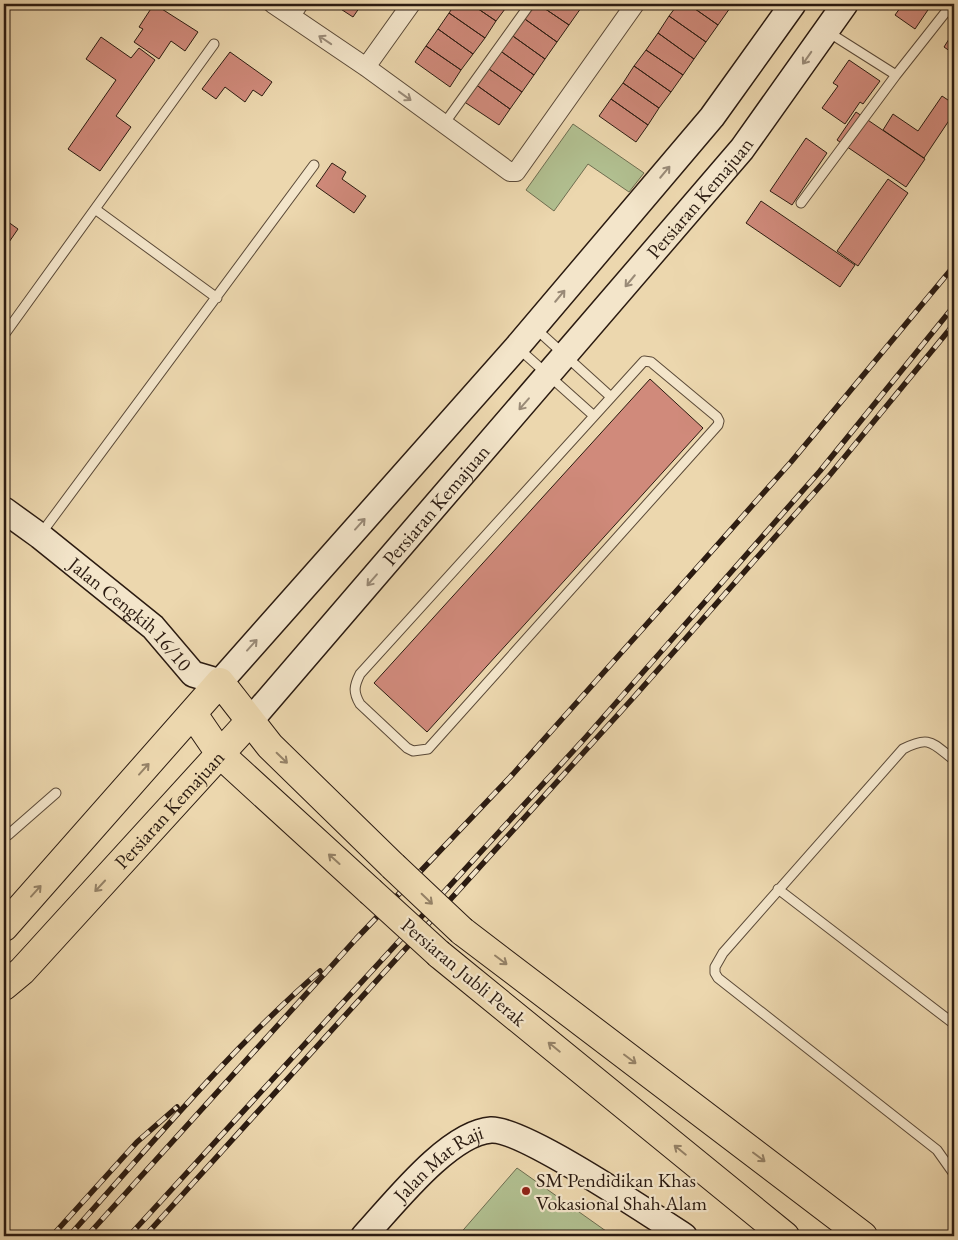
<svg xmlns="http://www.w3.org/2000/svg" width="958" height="1240" font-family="'EB Garamond',serif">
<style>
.green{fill:#b1bf90;stroke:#6e6d50}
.building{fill:#d08a7b;stroke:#2b1b11}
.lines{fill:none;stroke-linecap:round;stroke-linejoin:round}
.lane-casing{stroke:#5b4a38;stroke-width:11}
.street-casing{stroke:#5b4a38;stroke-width:20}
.secondary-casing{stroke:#2b1b11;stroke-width:28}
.primary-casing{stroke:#2b1b11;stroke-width:30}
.lane{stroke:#f3e5ca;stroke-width:9}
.street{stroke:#f3e5ca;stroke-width:18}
.secondary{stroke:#f3e5ca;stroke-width:25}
.primary{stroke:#ecd7ae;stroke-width:28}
.rail-casing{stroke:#2b1b11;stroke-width:5.5}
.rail{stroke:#f3e5ca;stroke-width:4;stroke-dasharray:11;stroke-linecap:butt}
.primary-bridge-casing{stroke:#2b1b11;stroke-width:30;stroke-linecap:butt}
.primary-bridge{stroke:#ecd7ae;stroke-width:28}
.oneway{stroke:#998a77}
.oneway2{stroke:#958267}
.poi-dot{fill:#8f2418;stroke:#f3e5ca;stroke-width:2}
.labels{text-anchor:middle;stroke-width:4.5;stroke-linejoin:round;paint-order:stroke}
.street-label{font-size:20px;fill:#2b1b11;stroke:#f3e5ca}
.poi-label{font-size:20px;fill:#2b1b11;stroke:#f3e5ca;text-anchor:start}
</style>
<rect width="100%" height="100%" fill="#ecd7ae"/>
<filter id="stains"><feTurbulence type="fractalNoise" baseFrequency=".004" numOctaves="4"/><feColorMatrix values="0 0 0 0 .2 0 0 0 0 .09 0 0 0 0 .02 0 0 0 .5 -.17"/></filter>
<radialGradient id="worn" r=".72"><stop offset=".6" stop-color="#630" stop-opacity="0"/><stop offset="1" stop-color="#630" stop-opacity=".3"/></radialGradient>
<path class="green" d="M573,124l71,49 -15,19 -41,-28 -34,47 -28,-21z
M517,1168l96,68h-155z"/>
<path class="building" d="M154,4l44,28 -13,19 -14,-10 -12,18 -25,-17 9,-13 -4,-2z
M333,4h29l-9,13z
M455,4h16l25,17 -11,17 -36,-25z
M471,4h35l2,1 -12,16z
M531,4h7l31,21 -12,17 -35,-25z
M538,4h36l7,4 -12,17z
M678,4h10l30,21 -12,17 -37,-26z
M688,4h35l7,4 -12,17z
M903,4h29l-17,25 -20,-14z
M449,13l36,25 -12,16 -35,-25z
M669,16l37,26 -12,17 -36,-26z
M522,17l35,25 -12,17 -35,-25z
M438,29l35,25 -12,16 -35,-24z
M954,31v23l-10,-7z
M658,33l36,26 -11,16 -37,-25z
M510,34l35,25 -11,16 -35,-25z
M101,37l30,21 8,-10 16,12 -39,56 15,11 -31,44 -32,-22 48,-69 -30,-21z
M426,46l35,24 -11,17 -35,-25z
M499,50l35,25 -12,17 -36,-25z
M646,50l37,25 -12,17 -37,-26z
M230,52l42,30 -10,14 -9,-6 -8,12 -20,-15 -9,12 -14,-10z
M849,60l31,21 -17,23 -3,-2 -15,22 -23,-16 16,-22 -5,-3z
M634,66l37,26 -12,16 -36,-25z
M486,67l36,25 -12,17 -35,-25z
M623,83l36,25 -11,17 -37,-26z
M475,84l35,25 -11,16 -36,-24z
M942,96l12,8v9l-30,45 -41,-28 10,-16 25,17z
M611,99l37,26 -12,17 -37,-26z
M856,112l69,47 -19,28 -69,-47z
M806,138l21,15 -35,52 -22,-14z
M332,163l14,9 -4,7 24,17 -12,17 -38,-27z
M888,179l20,14 -50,73 -21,-15z
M761,201l94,64 -15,22 -94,-64z
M4,219l14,10 -11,16 -3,-2z
M650,379l53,49 -276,304 -53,-49z"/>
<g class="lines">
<g class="lane-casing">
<path id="lane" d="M294,19l10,-15
M896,75l56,-71
M444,124l86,-120
M801,203l95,-128 -68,-43
M95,209l122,89
M536,329l75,68
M4,335l210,-291
M518,348l76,68
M644,361l7,1 66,55 2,4 -1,4 -290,324 -15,2 -6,-3 -47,-44c-7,-12 -6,-18 0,-30z
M40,535l274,-370
M954,760c-22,-17 -24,-25 -51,-11l-180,204 -8,14v6l3,5 219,172 17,24
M4,834l4,1 48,-42
M778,889l176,135"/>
</g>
<g class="street-casing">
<path id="street" d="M273,4l93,63 144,105h6l119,-168
M366,67l45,-63"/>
</g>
<g class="secondary-casing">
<g id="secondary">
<path id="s1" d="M4,510l36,26 113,91 40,47 27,8 297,-335 195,-230 81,-113"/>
<path id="s2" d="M250,721l492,-572 103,-145"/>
<path id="s3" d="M364,1236c28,-30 84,-103 127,-106 32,-2 160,85 193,106"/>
</g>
</g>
<g class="primary-casing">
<g id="primary">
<path d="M193,714l28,41 149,136"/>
<path d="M4,927l216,-245 50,64 123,120"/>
<path d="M462,931l401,305"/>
<path d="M439,954l346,282"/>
<path id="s4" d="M4,986l18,-15 228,-250"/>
</g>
</g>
<use href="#lane" class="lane"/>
<use href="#street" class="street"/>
<use href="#secondary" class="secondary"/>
<use href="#primary" class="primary"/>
<g class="rail-casing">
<path id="rail" d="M52,1236l85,-94 40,-35
M69,1236c81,-90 159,-185 251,-265
M87,1236l269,-297 157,-165 166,-186 112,-126 163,-196
M129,1236l457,-499 234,-266 134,-165
M145,1236l489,-539 195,-221 125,-152"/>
</g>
<use href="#rail" class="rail"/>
<g class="primary-bridge-casing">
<path id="primary-bridge" d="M393,866l69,65
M370,891l69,63"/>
</g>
<use href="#primary-bridge" class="primary-bridge"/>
</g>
<defs><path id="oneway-shaft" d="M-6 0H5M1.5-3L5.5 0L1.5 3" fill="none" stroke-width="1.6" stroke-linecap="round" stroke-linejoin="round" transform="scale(1.25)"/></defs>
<g class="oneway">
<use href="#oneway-shaft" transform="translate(325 40) rotate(-146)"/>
<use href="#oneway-shaft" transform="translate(807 58) rotate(125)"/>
<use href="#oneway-shaft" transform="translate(405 96) rotate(36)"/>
<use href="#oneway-shaft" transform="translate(665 172) rotate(-50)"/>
<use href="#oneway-shaft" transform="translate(630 281) rotate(130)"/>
<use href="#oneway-shaft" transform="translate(560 296) rotate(-50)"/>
<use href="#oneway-shaft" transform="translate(524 404) rotate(131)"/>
<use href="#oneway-shaft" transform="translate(360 524) rotate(-48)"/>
<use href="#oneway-shaft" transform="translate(372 580) rotate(131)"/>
<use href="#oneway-shaft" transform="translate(252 645) rotate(-48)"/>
</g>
<g class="oneway2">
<use href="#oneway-shaft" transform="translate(282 758) rotate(44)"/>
<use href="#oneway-shaft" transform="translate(144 769) rotate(-48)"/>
<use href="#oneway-shaft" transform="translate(334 859) rotate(-138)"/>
<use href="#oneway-shaft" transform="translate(100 886) rotate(133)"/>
<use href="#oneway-shaft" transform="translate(36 891) rotate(-48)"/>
<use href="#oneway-shaft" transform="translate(427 899) rotate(44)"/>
<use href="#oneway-shaft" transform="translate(501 960) rotate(37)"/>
<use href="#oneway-shaft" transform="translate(554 1047) rotate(-141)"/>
<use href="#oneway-shaft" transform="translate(630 1059) rotate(37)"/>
<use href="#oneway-shaft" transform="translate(680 1150) rotate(-141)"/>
<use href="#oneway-shaft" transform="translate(759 1157) rotate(37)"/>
</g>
<circle class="poi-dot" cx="526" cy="1191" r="5"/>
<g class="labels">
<g class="street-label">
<text dy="7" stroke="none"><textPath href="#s2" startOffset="690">Persiaran Kemajuan</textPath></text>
<text dy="7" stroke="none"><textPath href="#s2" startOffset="285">Persiaran Kemajuan</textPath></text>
<text dy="7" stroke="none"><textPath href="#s1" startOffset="164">Jalan Cengkih 16/10</textPath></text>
<text dy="7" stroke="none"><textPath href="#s4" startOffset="242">Persiaran Kemajuan</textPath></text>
<text transform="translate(464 972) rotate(40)" y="7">Persiaran Jubli Perak</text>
<text dy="7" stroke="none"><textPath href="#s3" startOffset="105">Jalan Mat Raji</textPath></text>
</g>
<g class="poi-label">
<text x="536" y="1187">SM Pendidikan Khas<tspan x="536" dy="23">Vokasional Shah Alam</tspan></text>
</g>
</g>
<rect width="958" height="1240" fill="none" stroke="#ecd7ae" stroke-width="20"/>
<rect x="5" y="5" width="948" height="1230" fill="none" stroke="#2b1b11" stroke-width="2.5"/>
<rect x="10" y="10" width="938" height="1220" fill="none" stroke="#2b1b11"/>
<rect width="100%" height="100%" filter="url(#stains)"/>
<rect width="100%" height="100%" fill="url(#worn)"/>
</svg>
